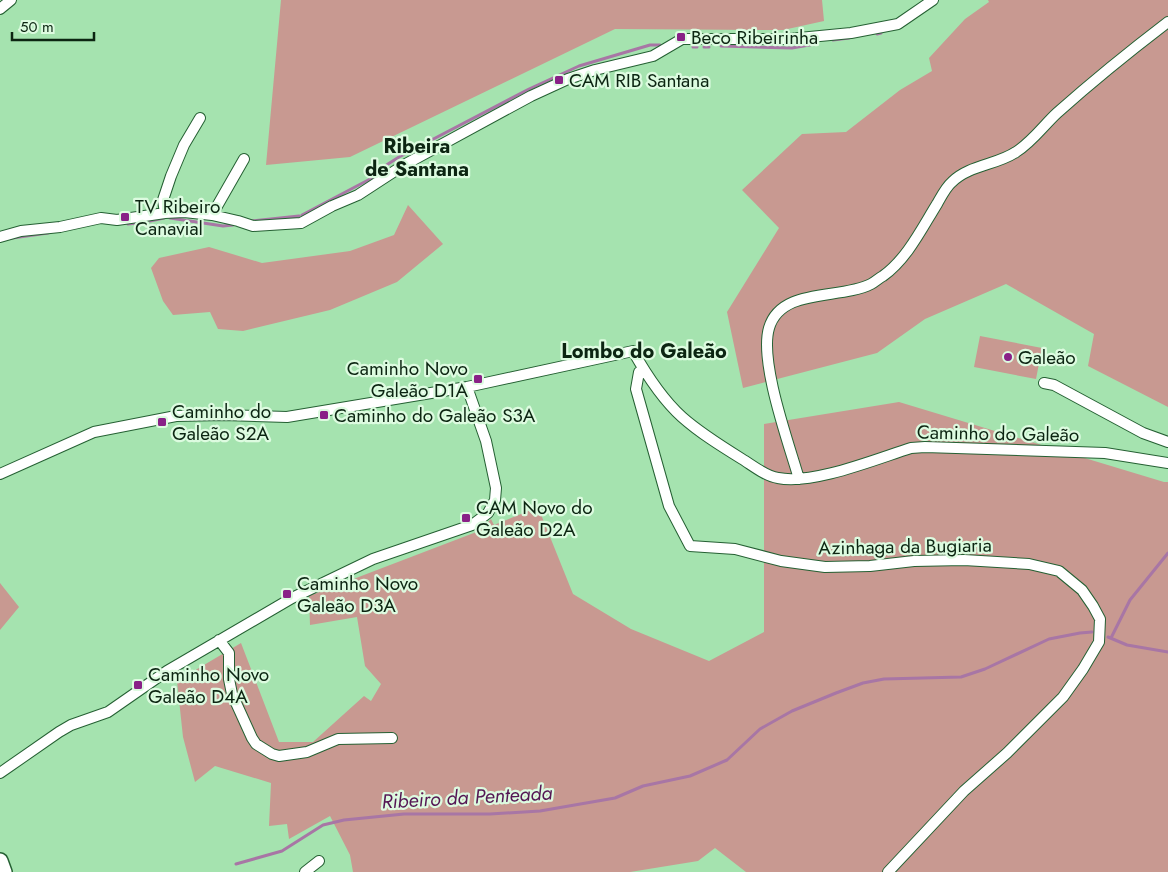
<svg xmlns="http://www.w3.org/2000/svg" width="1168" height="872" font-family="Jost,sans-serif">
<style>
.green{fill:#c89991}
.lines{fill:none;stroke-linecap:round;stroke-linejoin:round}
.stream{stroke:#a876a5;stroke-width:3}
.minor-casing{stroke:#256033;stroke-width:12}
.secondary-casing{stroke:#256033;stroke-width:18}
.minor{stroke:#fff;stroke-width:10}
.secondary{stroke:#fff;stroke-width:15}
.poi-dot{fill:#892187;stroke:#ddfbe0;stroke-width:2}
.labels{text-anchor:middle;stroke-width:4.5;stroke-linejoin:round;paint-order:stroke}
.poi-label{font-size:19px;fill:#0c2512;stroke:#ddfbe0;text-anchor:start}
.street-label{font-size:19px;fill:#0c2512;stroke:#ddfbe0}
.neighbourhood-label{font-size:20px;font-weight:bold;fill:#0c2512;stroke:#ddfbe0}
.water-label{font-size:20px;font-style:italic;fill:#551754;stroke:#ddfbe0}
</style>
<rect width="100%" height="100%" fill="#a5e3af"/>
<path class="green" d="M281,0h541l2,21 -41,9 -168,-1 -265,128 -84,8z
M988,0h180v407l-80,-41 6,-32 -88,-50 -81,35 -48,34 -134,35 -16,-76 52,-84 -37,-38 60,-56 44,-2 54,-42 32,-19 -3,-13 36,-39 24,-17z
M408,205l35,39 -46,38 -67,28 -87,21 -25,-2 -8,-17 -37,3 -10,-14 -12,-33 8,-10 50,-11 53,16 88,-12 44,-16z
M980,336l62,12 -6,31 -62,-12z
M899,402l265,80h4v390h-422l-31,-24 -17,13 -68,11h-277l-3,-17 -20,-39 -41,23 -2,-15 -18,2 2,-43 -56,-17 -20,16 -12,-45 -6,-56 64,-38 38,99h34l51,-46 7,5 10,-17 -16,-18 -8,-49 -47,8 -1,-29 170,-65 12,-12 3,6 44,-18 35,87 58,35 78,32 55,-29v-208z
M0,583l19,24 -19,23z"/>
<g class="lines">
<path class="stream" d="M877,34l4,-1
M833,40l16,-2
M721,46l71,2 23,-4
M693,47h4
M704,47h5
M302,215l70,-37 16,-14 11,-7 130,-68 50,-23 71,-21h10
M170,218l53,8 10,-1
M150,221l14,-3
M251,221l48,-5
M128,224l9,-1
M12,238l36,-5
M1108,637l19,8 41,7
M1111,638l19,-38 38,-47
M236,864l46,-13 41,-26 21,-5 60,-6h86l50,-3 75,-13 28,-12 47,-10 37,-16 33,-31 32,-18 44,-18 27,-10 21,-4 77,-2 24,-8 64,-30 31,-6 12,-1"/>
<g class="minor-casing">
<path id="minor" d="M0,9l11,-9
M165,213l-2,-13 8,-24 13,-31 16,-27
M212,215l32,-56
M0,237l21,-6 39,-4 41,-9 16,2 48,-7 19,-1 28,3 26,6 15,5 48,-3 31,-17 26,-11 46,-30 127,-69 37,-17 27,-9 58,-14 29,-17h107l62,-6 47,-9 35,-24
M643,370l-4,2 -3,17 33,117 21,40 45,3 46,12 44,6 45,-1 44,-5 50,-1 65,4 30,7 23,19 11,16 7,13 -1,23 -16,27 -20,28 -56,56 -43,38 -76,81
M1044,383l10,2 89,48 25,9
M0,474l94,-42 82,-16 48,-1 63,2 180,-30 166,-36c13,23 29,48 49,66 18,16 39,29 60,42 10,6 23,17 36,19 35,7 98,-19 133,-30l14,-1 180,6 63,10
M799,479c-10,-35 -40,-117 -30,-151 12,-41 71,-28 102,-44 4,-2 8,-6 12,-8 24,-17 39,-48 54,-72 4,-7 9,-17 15,-22 17,-17 45,-17 64,-30 16,-10 28,-27 41,-39 36,-32 73,-62 111,-91
M219,640l10,13v26l3,15 20,44 4,6 16,10 7,2 28,-4 31,-13 54,-1
M0,773l59,-41 12,-7 37,-13 59,-41 125,-73 81,-39 99,-34 16,-12 7,-13 1,-12 -10,-47 -19,-54
M305,872l14,-11"/>
</g>
<g class="secondary-casing">
<path id="secondary" d="M0,861l4,11"/>
</g>
<use href="#minor" class="minor"/>
<use href="#secondary" class="secondary"/>
</g>
<g class="poi-dot">
<rect x="676" y="32" width="10" height="10" rx="2.5"/>
<rect x="554" y="75" width="10" height="10" rx="2.5"/>
<rect x="120" y="212" width="10" height="10" rx="2.5"/>
<circle cx="1008" cy="357" r="5"/>
<rect x="473" y="374" width="10" height="10" rx="2.5"/>
<rect x="319" y="410" width="10" height="10" rx="2.5"/>
<rect x="157" y="417" width="10" height="10" rx="2.5"/>
<rect x="461" y="513" width="10" height="10" rx="2.5"/>
<rect x="282" y="589" width="10" height="10" rx="2.5"/>
<rect x="133" y="680" width="10" height="10" rx="2.5"/>
</g>
<g class="labels">
<g class="poi-label">
<text x="691" y="44">Beco Ribeirinha</text>
<text x="569" y="87">CAM RIB Santana</text>
<text x="135" y="213">TV Ribeiro<tspan x="135" dy="22">Canavial</tspan></text>
<text x="1018" y="364">Galeão</text>
<text x="468" y="375" text-anchor="end">Caminho Novo<tspan x="468" dy="22">Galeão D1A</tspan></text>
<text x="172" y="418">Caminho do<tspan x="172" dy="22">Galeão S2A</tspan></text>
<text x="334" y="422">Caminho do Galeão S3A</text>
<text x="476" y="514">CAM Novo do<tspan x="476" dy="22">Galeão D2A</tspan></text>
<text x="297" y="590">Caminho Novo<tspan x="297" dy="22">Galeão D3A</tspan></text>
<text x="148" y="681">Caminho Novo<tspan x="148" dy="22">Galeão D4A</tspan></text>
</g>
<g class="street-label">
<text transform="translate(998 433) rotate(1)" y="7">Caminho do Galeão</text>
<text transform="translate(905 546) rotate(-1)" y="7">Azinhaga da Bugiaria</text>
</g>
<g class="neighbourhood-label">
<text x="417" y="153">Ribeira<tspan x="417" dy="23">de Santana</tspan></text>
<text x="644" y="358">Lombo do Galeão</text>
</g>
<g class="water-label">
<text transform="translate(467 797) rotate(-3)" y="7">Ribeiro da Penteada</text>
</g>
</g>
<path d="M12 32v8h82v-8" fill="none" stroke="#0c2512" stroke-width="2.5"/>
<text x="20" y="32" font-size="15" fill="#0c2512" stroke="#ddfbe0" stroke-width="4" paint-order="stroke">50 m</text>
</svg>
